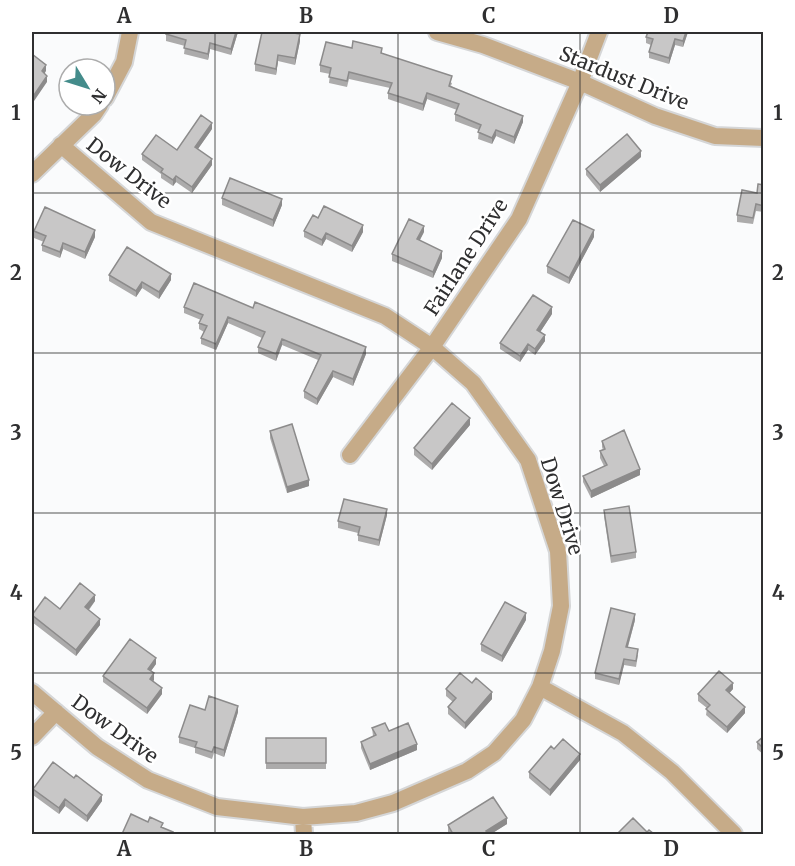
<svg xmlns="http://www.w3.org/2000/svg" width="795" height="866" font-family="Merriweather,serif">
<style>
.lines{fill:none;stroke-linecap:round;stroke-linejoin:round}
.minor-casing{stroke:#d5d6d7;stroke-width:20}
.minor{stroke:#c6ab88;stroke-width:16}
.wall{fill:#acabab}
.shaded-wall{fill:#8c8b8b}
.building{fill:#c8c7c7;stroke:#8c8b8b;stroke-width:1.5}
.grid{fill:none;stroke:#2f2f30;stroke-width:1.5;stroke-opacity:0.55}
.labels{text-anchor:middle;stroke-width:5;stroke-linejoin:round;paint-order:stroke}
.street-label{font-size:20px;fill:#2f2f30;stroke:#fff}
.neatline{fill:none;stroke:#2f2f30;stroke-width:2}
.grid-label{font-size:20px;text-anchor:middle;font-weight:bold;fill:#2f2f30}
</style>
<rect width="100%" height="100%" fill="#fafbfc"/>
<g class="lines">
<g class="minor-casing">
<path id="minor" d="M437,32l46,13 97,37 75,34 60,20 49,2
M105,98l19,-36 6,-30
M32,174l62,-60 6,-9
M350,455l82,-108 87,-128 61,-137 19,-50
M540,687l83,46 49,39 62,62
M32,692l65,55 51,33 69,27 86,10 53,-4 37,-10 74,-32 27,-18 29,-33 17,-33 12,-36 9,-45 -3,-55 -30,-91 -55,-77 -41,-36 -47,-31 -234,-94 -90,-77
M32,737l24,-25
M303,817l1,17"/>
</g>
<use href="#minor" class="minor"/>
</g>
<path class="wall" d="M238,32l-7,23 -21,-6 -2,11 -24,-6 1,-8 -19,-5v-7z
M688,32l-5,15 -8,-2 -6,19 -20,-6v-6l2,-7 -5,-2v-6z
M300,41l-5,24 -17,-4 -2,14 -21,-4v-7z
M352,48l30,5 70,30 -1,3 72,36 -9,22 -18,-8 -4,8 -14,-5 1,-9 -24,-9v-7l2,-4 -30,-11 -4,12 -35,-12v-6l2,-5 -41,-9 -2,8 -18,-4 1,-9 -10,-2v-7z
M212,129l-14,20 14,16 -20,28 -16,-11 -3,4 -12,-8v-4l-19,-14v-6l35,-4z
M641,157l-41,35 -14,-17v-6z
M764,185v27l-8,-1 -3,13 -16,-2v-7z
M222,198l60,7 -9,22 -51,-22z
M318,218l45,14 -11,20 -26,-13 -4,7 -18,-9v-6z
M34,231l61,6 -10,22 -22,-10 -3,9 -18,-7v-6l2,-3 -10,-4z
M424,232l-4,8 22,18 -9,20 -41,-17v-7z
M594,237l-25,47 -22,-11v-7z
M109,275l62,5 -12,19 -17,-11 -6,9 -27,-16z
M184,307l69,1 113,46 -13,32 -20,-9 -16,28 -13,-7v-7l14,-31 -36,-15 -6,16 -18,-8v-6l4,-9 -34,-15 -12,27 -15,-6v-6l3,-6 -5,-3v-6l2,-3 -17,-7z
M552,314l-12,18 5,9 -10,14 -7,-5 -8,12 -20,-13v-6z
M470,425l-38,45 -18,-15v-7z
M270,431l39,55 -22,7 -17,-55z
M602,441l38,34 -49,23 -8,-16v-6l21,-10 -4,-8v-7l3,-1 -1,-3z
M604,510l32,42v6l-25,5 -7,-47z
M387,515l-8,31 -21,-5v-8l-20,-5v-7z
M95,601l-6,9 11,15 -24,31 -44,-34v-7z
M526,620l-24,42 -21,-11v-7z
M635,620l-7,27 10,8 -2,12 -12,-2 -5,20 -24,-6v-6z
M156,664l-5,7 3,9 -1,1 9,13 -15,20 -44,-32v-6z
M472,683l20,16 -27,30 -17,-15v-7l5,-5 -7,-6v-7z
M733,689l-4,4 16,20 -18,20 -21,-18 1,-7 -9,-7v-7z
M205,710l33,2 -14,45 -10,-4 -2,6 -17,-6v-5l-16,-5v-6z
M372,728l17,3 28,19 -47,20 -9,-22v-6l12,-6z
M764,736v19l-7,-6v-7z
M266,738h60v31h-60z
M554,749l26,11 -30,36 -21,-18v-6z
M33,789l69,12 -15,21 -22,-16 -6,8 -26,-19z
M507,824l-16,10h-42l-1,-2v-7z"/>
<path class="shaded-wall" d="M236,32h2l-7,23v-6z
M686,32h2l-5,15v-6z
M300,34v7l-5,24v-7z
M675,39v6l-6,19v-6z
M210,43v6l-2,11v-6z
M278,55v6l-2,14v-6z
M46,65v6l-4,7v-7z
M47,76v6l-15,22v-6z
M427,93v6l-4,12v-7z
M523,116v6l-9,22v-7z
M212,123v6l-17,24v-6z
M496,130v6l-4,8v-6z
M641,151v6l-41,35v-7z
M212,159v6l-20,28v-6z
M176,176v6l-3,4v-6z
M282,199v6l-9,22v-7z
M363,225v7l-11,20v-6z
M424,226v6l-7,13v-6z
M95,230v7l-10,22v-7z
M594,230v7l-25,47v-6z
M326,233v6l-4,7v-6z
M63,243v6l-3,9v-6z
M442,251v7l-9,20v-6z
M171,274v6l-12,19v-7z
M142,282v6l-6,9v-6z
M552,307v7l-15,23v-7z
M228,317v6l-12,27v-6z
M545,335v6l-10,14v-6z
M282,339v6l-6,16v-7z
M528,344v6l-8,12v-6z
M366,347v7l-13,32v-7z
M333,371v6l-16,28v-6z
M470,418v7l-38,45v-6z
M640,469v6l-49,23v-7z
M309,480v6l-22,7v-6z
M387,509v6l-8,31v-6z
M95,595v6l-10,13v-7z
M526,613v7l-24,42v-6z
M635,614v6l-9,33v-6z
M100,619v6l-24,31v-6z
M156,658v6l-8,11v-6z
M624,659v6l-5,20v-6z
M154,673v7l-4,5v-6z
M733,683v6l-7,8v-7z
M162,688v6l-15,20v-6z
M492,692v7l-27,30v-6z
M238,706v6l-14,45v-7z
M745,707v6l-18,20v-6z
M417,744v6l-47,20v-6z
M580,754v6l-30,36v-6z
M102,795v6l-15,21v-6z
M65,799v7l-6,8v-6z
M507,818v6l-16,10h-5v-3z"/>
<path class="building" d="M167,32h69l-5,17 -21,-6 -2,11 -24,-6 2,-8 -20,-6z
M262,32h25l13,2 -5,24 -17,-3 -2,14 -21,-5z
M648,32h38l-3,9 -8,-2 -6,19 -20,-6 4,-13 -7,-2z
M353,41l29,7 -1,5 71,23 -3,10 74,30 -9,21 -18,-7 -4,8 -14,-6 3,-7 -26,-11 4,-10 -32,-11 -4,11 -35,-11 4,-10 -43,-11 -2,9 -18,-4 2,-9 -11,-3 6,-23 26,6z
M32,54l14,11 -4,6 5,5 -15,22z
M201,115l11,8 -17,24 17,12 -20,28 -16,-11 -3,4 -12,-8 2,-3 -21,-15 14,-19 21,15z
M627,134l14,17 -41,34 -14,-16z
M230,178l52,21 -9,21 -51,-22z
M758,184l6,1v21l-8,-2 -3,14 -16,-3 5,-25 15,3z
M324,206l39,19 -11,21 -26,-13 -4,7 -18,-9 9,-16 5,3z
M45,207l50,23 -10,22 -22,-9 -3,9 -18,-7 4,-9 -12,-5z
M409,219l15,7 -7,13 25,12 -9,21 -41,-18z
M573,220l21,10 -25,48 -22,-12z
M127,247l44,27 -12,18 -17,-10 -6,9 -27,-16z
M194,283l59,25 2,-6 111,45 -13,32 -20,-8 -16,28 -13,-8 17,-36 -39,-16 -6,15 -18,-7 7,-15 -37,-15 -12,27 -15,-6 6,-12 -8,-3 4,-8 -19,-8z
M533,295l19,12 -15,23 8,5 -10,14 -7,-5 -8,12 -20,-13z
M452,403l18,15 -38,46 -18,-16z
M292,424l17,56 -22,7 -17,-56z
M624,430l16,39 -49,22 -8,-15 24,-11 -7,-14 5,-2 -3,-8z
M344,499l43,10 -8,31 -21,-5 2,-8 -22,-6z
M629,506l7,46 -25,4 -7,-46z
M80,583l15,12 -10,12 15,12 -24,31 -44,-35 13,-18 15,12z
M505,602l21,11 -24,43 -21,-12z
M611,608l24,6 -9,33 12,2 -2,12 -12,-2 -5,20 -24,-6z
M130,639l26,19 -8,11 6,4 -4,6 12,9 -15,20 -44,-32z
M719,671l14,12 -7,7 19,17 -18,20 -21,-18 4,-4 -12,-11z
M460,673l12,10 4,-5 16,14 -27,31 -17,-16 8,-9 -10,-9z
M209,696l29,10 -14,44 -10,-3 -2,5 -17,-5 2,-5 -18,-5 11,-32 15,5z
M385,723l4,8 19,-8 9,21 -47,20 -9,-22 15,-7 -4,-7z
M764,736v13l-7,-7z
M266,738h60v25h-60z
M563,739l17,15 -30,36 -21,-18 22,-26 3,3z
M53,762l21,16 2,-3 26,20 -15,21 -22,-17 -6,9 -26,-19z
M493,797l14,21 -21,13 2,3h-35l-5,-9z
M131,814l17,8 2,-5 13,6 -2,4 12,5 -1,2h-50z
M633,818l14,14 2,-2 5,4h-37z"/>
<path class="grid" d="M215,32v802M398,32v802M580,32v802M32,193h732M32,353h732M32,513h732M32,673h732"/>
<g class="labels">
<g class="street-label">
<text transform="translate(624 78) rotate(22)" y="7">Stardust Drive</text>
<text transform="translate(129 173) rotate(38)" y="7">Dow Drive</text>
<text transform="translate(466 257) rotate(-57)" y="7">Fairlane Drive</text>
<text transform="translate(562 506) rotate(73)" y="7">Dow Drive</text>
<text transform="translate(115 729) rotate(36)" y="7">Dow Drive</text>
</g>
</g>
<rect width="795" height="866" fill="none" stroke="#ffffff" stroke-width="66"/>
<g transform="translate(87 87) rotate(128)"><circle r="28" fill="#ffffff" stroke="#acacac" stroke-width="1.5"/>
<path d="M0-4.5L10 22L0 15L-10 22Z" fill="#448c8b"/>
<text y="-9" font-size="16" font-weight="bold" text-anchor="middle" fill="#2f2f30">N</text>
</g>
<rect x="33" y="33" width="729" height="800" class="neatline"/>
<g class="grid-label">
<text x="124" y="23">A</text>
<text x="306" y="23">B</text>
<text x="489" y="23">C</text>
<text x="671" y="23">D</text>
<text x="16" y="120">1</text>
<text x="778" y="120">1</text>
<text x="16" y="280">2</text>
<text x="778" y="280">2</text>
<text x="16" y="440">3</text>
<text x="778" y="440">3</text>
<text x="16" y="600">4</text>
<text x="778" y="600">4</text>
<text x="16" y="760">5</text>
<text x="778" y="760">5</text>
<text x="124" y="856">A</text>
<text x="306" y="856">B</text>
<text x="489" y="856">C</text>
<text x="671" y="856">D</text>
</g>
</svg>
